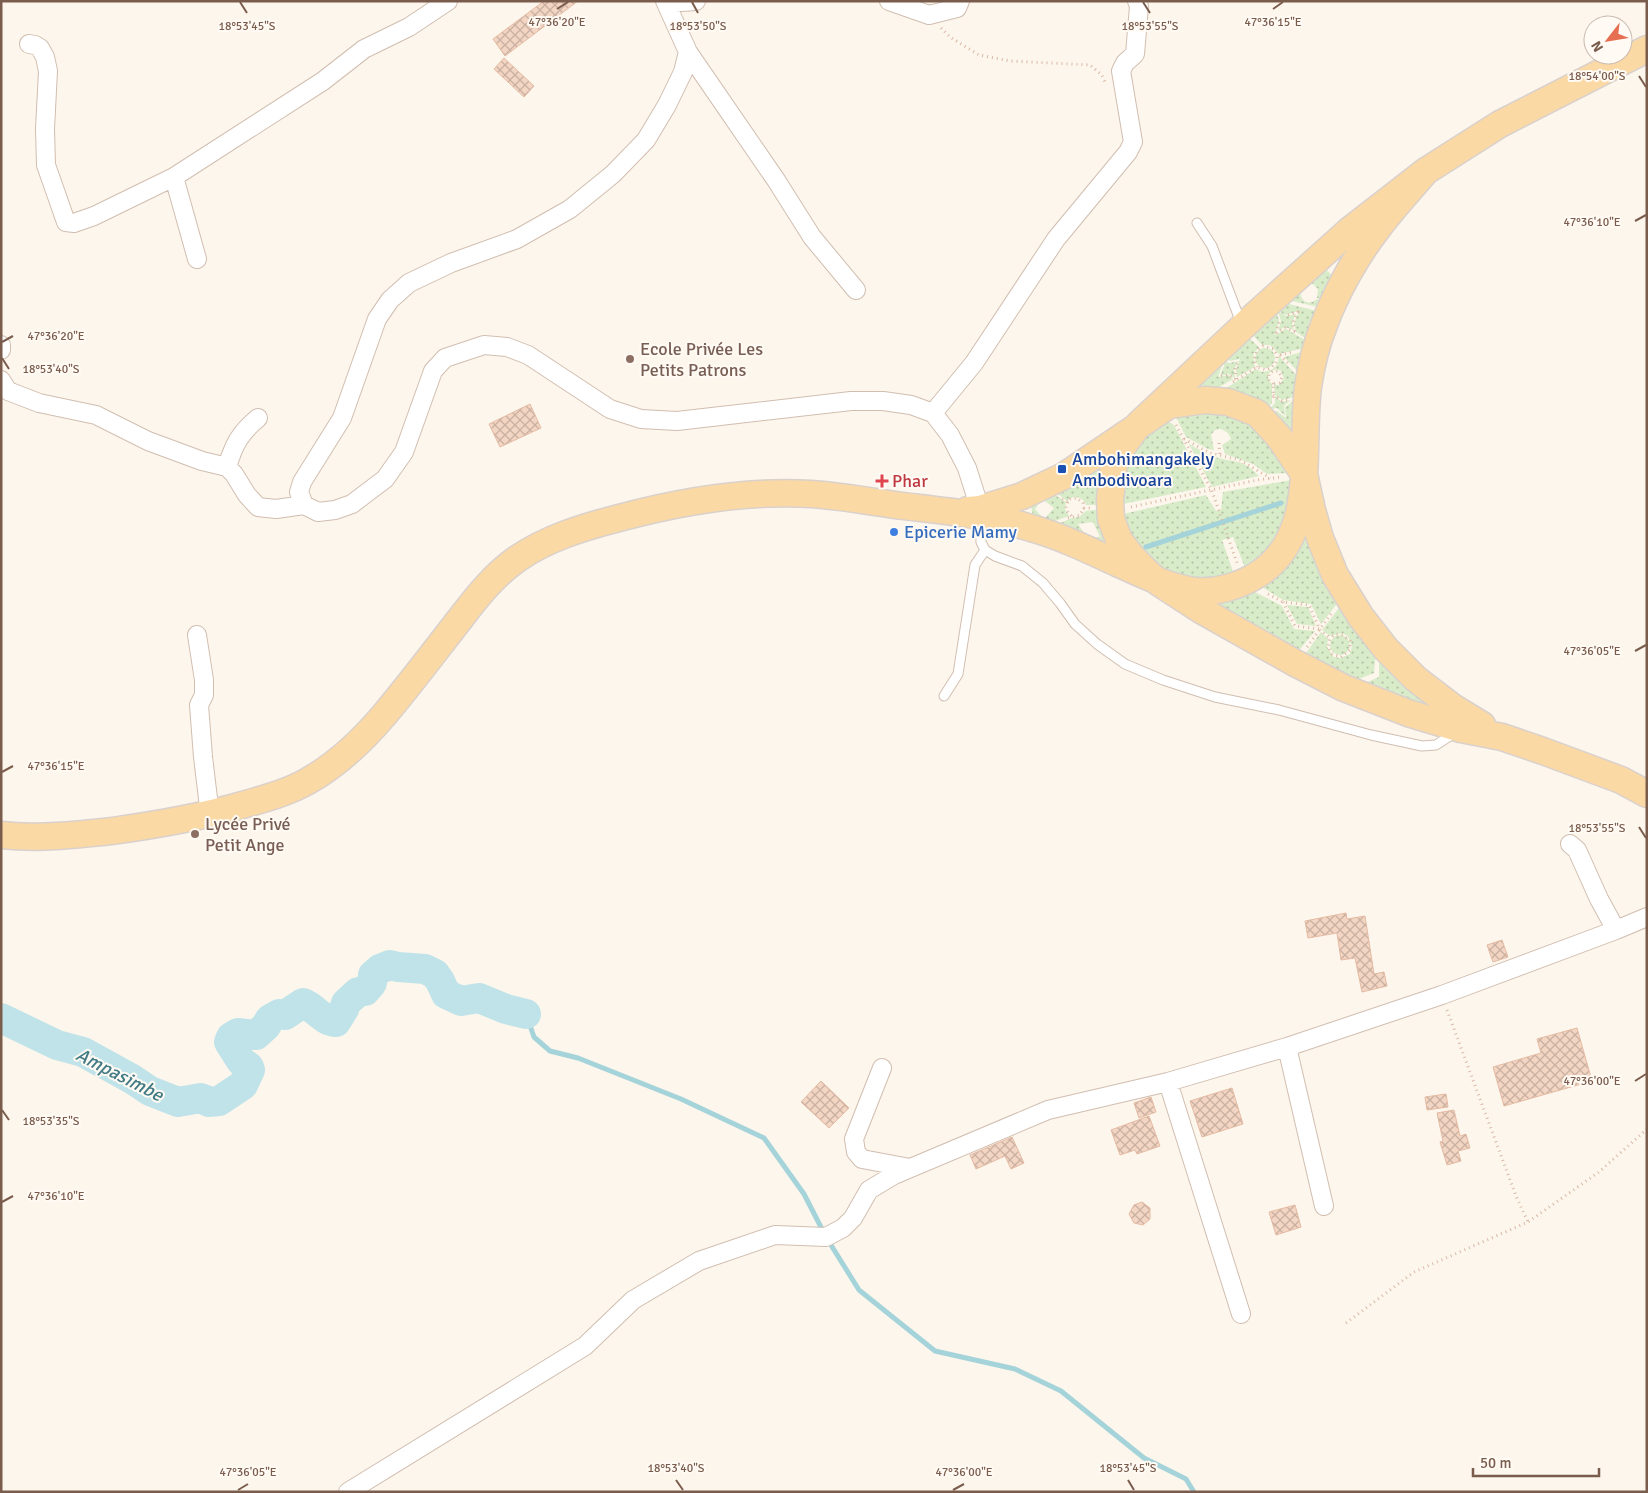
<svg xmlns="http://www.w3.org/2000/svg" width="1648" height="1493" font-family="Signika,sans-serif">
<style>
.garden{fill:url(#garden-dots)}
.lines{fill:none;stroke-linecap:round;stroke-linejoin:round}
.stream{stroke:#a5d3da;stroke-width:5}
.river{stroke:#bfe3e8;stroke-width:30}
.building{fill:url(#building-cross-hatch);stroke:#e6bba3}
.service-casing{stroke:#d1beb0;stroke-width:11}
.minor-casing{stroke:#d1beb0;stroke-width:20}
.primary-casing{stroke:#dad1cd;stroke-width:29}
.path{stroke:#d9b8a5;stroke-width:3;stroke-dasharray:1 4;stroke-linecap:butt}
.service{stroke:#fff;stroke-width:9}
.minor{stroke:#fff;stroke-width:18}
.primary{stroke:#fbd9a5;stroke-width:26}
.ticks{fill:none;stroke:#7a5c4d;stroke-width:2}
.education-dot{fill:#8d6e63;stroke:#fffaf3;stroke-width:2}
.transit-dot{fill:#1a4fb4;stroke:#fffaf3;stroke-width:2}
.health-dot{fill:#e0444e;stroke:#fffaf3;stroke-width:2}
.shop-dot{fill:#3f7fe0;stroke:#fffaf3;stroke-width:2}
.labels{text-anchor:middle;stroke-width:4;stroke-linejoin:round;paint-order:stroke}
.education-label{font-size:18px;fill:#785e54;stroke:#fffaf3;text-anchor:start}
.transit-label{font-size:18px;fill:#164399;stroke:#fffaf3;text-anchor:start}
.health-label{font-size:18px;fill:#be3a42;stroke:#fffaf3;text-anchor:start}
.shop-label{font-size:18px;fill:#366cbe;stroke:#fffaf3;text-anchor:start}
.water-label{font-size:19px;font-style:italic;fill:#437c86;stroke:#fffaf3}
.ticks-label{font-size:12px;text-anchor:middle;fill:#7a5c4d;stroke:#fffaf3;stroke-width:4;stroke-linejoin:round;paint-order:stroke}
</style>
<defs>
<pattern id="garden-dots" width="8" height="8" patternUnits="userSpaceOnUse" patternTransform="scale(1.25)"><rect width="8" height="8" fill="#d8ecc9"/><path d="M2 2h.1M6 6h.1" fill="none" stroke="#b4c2a5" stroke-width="1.8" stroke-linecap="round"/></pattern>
<pattern id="building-cross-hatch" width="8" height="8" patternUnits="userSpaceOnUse" patternTransform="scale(1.25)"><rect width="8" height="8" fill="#f3d5c3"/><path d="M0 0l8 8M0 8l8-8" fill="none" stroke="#cab0a1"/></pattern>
</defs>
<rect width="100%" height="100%" fill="#fdf6ec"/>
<path class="garden" d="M1322,266l11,10 -11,23 -5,-1 1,-9 -5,-5h-4l-9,8c1,10 9,14 17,7l4,2 -3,6 -35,-8z
M1281,302l36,9 -9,29 -12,-8 -2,-9 5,-12 -14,4 -9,-6 3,12 -4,14 11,-6 21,12 -2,7 -26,6 -9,-9h-8l-13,-14z
M1278,311l8,5 10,-2 -4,9 2,7 -9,-3 -7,4 3,-10z
M1245,334l14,13 -6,7 2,13 -18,10 -1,-7 4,-11 -10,2 -8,-5z
M1255 358a10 10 0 1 1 20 0a10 10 0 1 1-20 0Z
M1305,351l-5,23 -16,-17z
M1279,356l20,22 -1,18 -16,4 -7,-5 -1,-10h5l5,-6 -3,-8 -5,-2 -7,4 -1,5 4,7v18l-7,7 -48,-16 39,-25 6,3c11,-1 16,-5 17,-16z
M1220,358l2,8 -4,11 11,-2 4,4 -20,12 -34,4z
M1221,358l8,5 10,-2 -5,8 1,10 -6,-5 -9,2 4,-10z
M1275,396l7,6 9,-2 -7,6 1,10 -8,-8 -8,1 6,-6z
M1297,398l-3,44 -28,-30 11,-1 9,7 -1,-11z
M1213,407l42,17 35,49 -23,1 -14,-10 -28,-10 -3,-9 9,-6c-2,-6 -5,-8 -11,-10l-5,1 -4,5 3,15 -6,-1 -22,-12 -11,-22z
M1164,419l10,6 32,62 -88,18 5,-46z
M1189,444c9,5 17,10 26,13 20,6 27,1 44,19l-47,11z
M1103,458l-1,47h-16c-3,-8 -12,-11 -19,-4l-15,-11z
M1292,480l-6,50 -39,43 -14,-36 -11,3 13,37 -9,4 -51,-5 -31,-18 -25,-43 87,-20 10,16 5,-1 2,-18z
M1049,491l17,11 -1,7 4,7 -25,9 1,-7 9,-10 -12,-9 -7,10 9,10 -10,2 -4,-20z
M1102,509l18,48 -31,-18 11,-2 -7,-15 -15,2 10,15 -37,-12 21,-9 7,-1 7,-6z
M1307,523l33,77 -19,24 -10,-20 -28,-4 -24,-15z
M1251,590l31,16 12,23 21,2 -18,22 -90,-53z
M1342,604l34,48 -2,21 -20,8 -50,-25 17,-24 7,7 -1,8 7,10 6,1 10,-4 2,-8 -4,-10 -6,-3 -12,3 -8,-6z
M1287,605l21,2 8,19 -19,-2z
M1330 645a10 10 0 1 1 20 0a10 10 0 1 1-20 0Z
M1379,655l60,57 -76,-28 16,-7z"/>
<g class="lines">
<path class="stream" d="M1146,547l135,-44
M526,1014l8,23 16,14 28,7 103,41 83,39 40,56 22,43 33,53 76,61 80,18 46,22 83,67 42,21 8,13"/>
<path class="river" d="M1,1018l56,27 26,7 49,27 18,12 28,11 23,-4 8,4 10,-1 24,-16 7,-15 -1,-3 -8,-6 -12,-19 2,-5 7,-4 18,2 10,-9 4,-7 9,-5 6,1 18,-12c12,4 19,18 33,19l8,-13 2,-6 12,-11 7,-1 7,-8 1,-8 7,-6 10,-4 8,2 27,2 10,5 5,7 6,13 15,7 18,-3 27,11 20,5"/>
</g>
<path class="building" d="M544,1h34l-73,55 -12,-17z
M504,58l30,28 -10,11 -30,-28z
M530,404l11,24 -41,19 -11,-23z
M1346,913l1,6 18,-3 9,58 10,-2 3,14 -25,6 -7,-34 -14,2 -4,-27 -29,5 -3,-17z
M1502,940l6,17 -15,5 -6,-17z
M1577,1028l15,53 -88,25 -11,-39 48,-14 -4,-14z
M821,1081l28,27 -20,20 -28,-26z
M1232,1088l11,36 -41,13 -12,-36z
M1446,1094l2,13 -21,3 -2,-13z
M1151,1097l5,15 -17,6 -5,-15z
M1454,1110l6,26 6,-2 4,14 -12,3 3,10 -14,4 -7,-23 3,-1 -6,-28z
M1149,1116l11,30 -23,8 -2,-4 -15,5 -9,-25z
M1012,1137l12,26 -13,6 -6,-13 -29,13 -6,-14z
M1142,1202l8,6v11l-7,6 -9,-2 -5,-9 5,-9z
M1295,1205l6,22 -25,8 -7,-23z"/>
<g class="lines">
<g class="service-casing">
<path id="service" d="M1197,223l15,23 29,77
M980,518l1,24 4,8 10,6 27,10 21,17 17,20 15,21 22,20 28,20 38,16 52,17 64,13 92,25 51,11 14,-1 20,-13
M944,696l14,-22 17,-109 10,-15"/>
</g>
<g class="minor-casing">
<path id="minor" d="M665,1l23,51 -5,20 -16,33 -21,35 -33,34 -43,35 -53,30 -66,24 -42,20 -19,17 -13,19 -35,99 -40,64 -3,10 5,13 14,7 17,-2 17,-6 33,-25 19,-27 29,-81 12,-13 39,-13 23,2 21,8 82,54 31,10 36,2 174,-20h32l28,4 22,8 17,22 17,33 13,41v7
M889,1l40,14 28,-7 3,-7
M666,3l30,-2
M29,44l6,1 5,3 5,9 3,14 -3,58 1,36 20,57 8,1 20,-7 80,-39 149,-96 41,-32 45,-22 39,-26
M688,52l88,128 36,57 44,53
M174,177l23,82
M1,345v5
M1,380l7,11 31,12 57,12 52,26 54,20 25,6 7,7 13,21 11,12 18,2 28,-4
M933,413l41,-50 82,-124 72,-87 5,-10 -12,-71 4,-8 10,-9 4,-48 -2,-5
M227,467c7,-23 13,-34 31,-49
M197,635l7,45v15l-5,10 4,52 7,58
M1570,844l7,6 22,49 17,31 31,-13
M1287,1047l37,159
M882,1068l-28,71 2,13 6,7 48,9
M1168,1082l73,232
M348,1492l237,-146 48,-46 66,-39 76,-26 51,2 17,-9 10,-10 16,-28 25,-15 154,-65 120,-28 119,-35 155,-52 174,-65"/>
</g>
<g class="primary-casing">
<path id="primary" d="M1647,49l-147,75 -74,47 -76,59 -98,88 -113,106 -19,26 -6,14 -4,35 1,20 8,21 13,17 14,14 12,11 43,28 94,53 49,25 64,25 53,16 41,8 41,14 78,29 26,14
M968,510l12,-1 42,-13 42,-20 105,-71 36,-5 23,2 29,11 22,24 25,37 8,36 8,28 15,37 26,42 25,32 30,30 38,29 28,17
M1,835c38,4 74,0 111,-4 43,-6 85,-13 127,-25 24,-7 48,-13 69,-25 30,-17 55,-41 77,-67 26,-31 50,-63 75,-95 16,-21 34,-44 57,-60 30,-21 67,-32 102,-41 63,-17 127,-28 192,-24 31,2 62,8 92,12 43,5 87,9 128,22 29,8 58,22 86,35 25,11 50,24 78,28 21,2 44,-5 62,-16 62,-38 43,-126 51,-188 3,-21 8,-42 16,-62 12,-33 33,-70 54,-97 15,-20 32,-38 48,-57"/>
</g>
<path class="path" d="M941,28l9,9 29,18 31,6 80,4 12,10 3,7
M1288,315l10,-3 -5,11 2,9
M1276,333l3,-11
M1276,333l9,-5 10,4
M1280,355l10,10
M1280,355l13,-3
M1221,376l8,-1 7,5
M1236,379l-1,-10 4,-9
M1233,382l24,-15 9,3c10,-4 15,-12 7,-21l-10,-3 -6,4 -3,9 3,8
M1273,384l-4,-4v-6l4,-3h5l4,6 -2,6 -7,1 1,16
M1273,395l9,6 5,-1
M1176,425l36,66 25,72
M1184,439l26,14 30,7 30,18
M1219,443l1,13
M1062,499l6,3 2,-3 7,-1 6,5 1,5h7
M1068,502c-4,6 -1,11 5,15
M1131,507l126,-27 24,-3
M1068,518l12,-3 4,-7
M1268,594l15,8 26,3 11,25 10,8 -2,8 4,8 9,3 9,-7v-9l-7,-6 -7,-1 -6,4
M1283,602l12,24 25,3
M1307,647l26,-36
M1447,1010l69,186 12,26
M1346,1323l68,-51 114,-50 71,-50 48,-43"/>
<use href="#service" class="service"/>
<use href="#minor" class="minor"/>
<use href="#primary" class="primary"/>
</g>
<path class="ticks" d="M240,2l7,11M692,2l6,11M1143,2l7,11M557,9l11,-7M1273,9l10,-7M1639,76l7,11M1635,221l11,-6M2,342l11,-6M2,358l7,11M1635,651l11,-6M2,772l11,-6M1639,827l7,11M1635,1081l11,-7M2,1110l7,10M2,1202l11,-6M676,1480l7,10M1128,1480l6,10M238,1490l10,-6M953,1490l11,-6"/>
<g class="education-dot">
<circle cx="630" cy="359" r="5"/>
<circle cx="195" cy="834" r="5"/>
</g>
<rect class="transit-dot" x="1057" y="464" width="10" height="10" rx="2.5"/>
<path class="health-dot" d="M879.5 473.5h5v5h5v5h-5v5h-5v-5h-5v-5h5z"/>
<circle class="shop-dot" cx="894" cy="532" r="5"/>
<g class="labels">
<g class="education-label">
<text x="640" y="355">Ecole Privée Les<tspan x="640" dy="21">Petits Patrons</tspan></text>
<text x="205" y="830">Lycée Privé<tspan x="205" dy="21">Petit Ange</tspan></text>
</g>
<g class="transit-label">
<text x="1072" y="465">Ambohimangakely<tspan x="1072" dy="21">Ambodivoara</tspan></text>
</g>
<g class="health-label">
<text x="892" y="487">Phar</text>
</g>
<g class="shop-label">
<text x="904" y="538">Epicerie Mamy</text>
</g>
<g class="water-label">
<text transform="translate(120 1074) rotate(27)" y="7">Ampasimbe</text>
</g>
</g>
<g class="ticks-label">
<text x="1273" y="26">47°36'15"E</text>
<text x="557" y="26">47°36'20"E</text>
<text x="247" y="30">18°53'45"S</text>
<text x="698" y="30">18°53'50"S</text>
<text x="1150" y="30">18°53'55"S</text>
<text x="1597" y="80">18°54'00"S</text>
<text x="1592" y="226">47°36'10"E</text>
<text x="56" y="340">47°36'20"E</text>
<text x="51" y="373">18°53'40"S</text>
<text x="1592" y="655">47°36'05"E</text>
<text x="56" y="770">47°36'15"E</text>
<text x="1597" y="832">18°53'55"S</text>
<text x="1592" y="1085">47°36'00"E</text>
<text x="51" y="1125">18°53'35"S</text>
<text x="56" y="1200">47°36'10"E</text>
<text x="676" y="1472">18°53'40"S</text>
<text x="1128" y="1472">18°53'45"S</text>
<text x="248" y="1476">47°36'05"E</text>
<text x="964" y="1476">47°36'00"E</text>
</g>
<rect width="1648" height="1493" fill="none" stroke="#7a5c4d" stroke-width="5"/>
<g transform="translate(1608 40) rotate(239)"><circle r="24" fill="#fffaf3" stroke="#cabbb1"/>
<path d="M0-4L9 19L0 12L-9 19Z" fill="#e76f51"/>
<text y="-8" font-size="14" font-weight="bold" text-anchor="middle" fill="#7a5c4d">N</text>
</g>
<path d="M1473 1468v8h126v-8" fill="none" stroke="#7a5c4d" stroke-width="2.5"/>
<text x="1480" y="1468" font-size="15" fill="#7a5c4d" stroke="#fffaf3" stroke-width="4" paint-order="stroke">50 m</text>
</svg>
